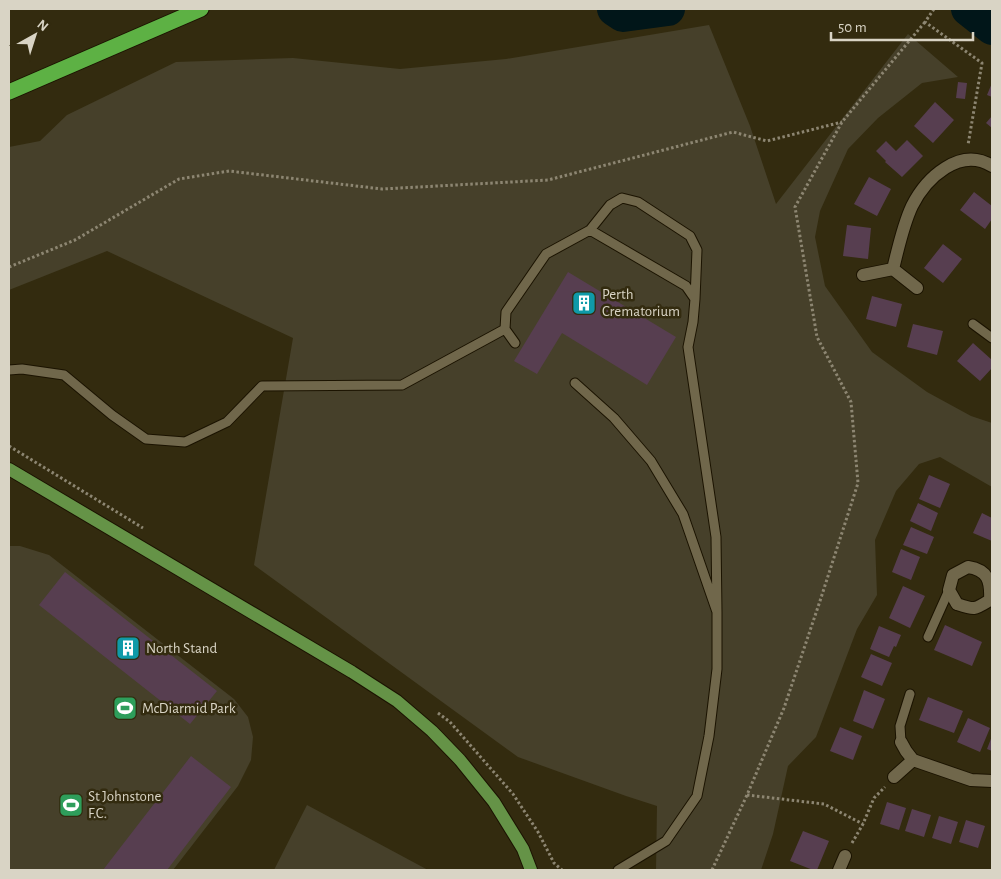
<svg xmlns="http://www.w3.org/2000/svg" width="1001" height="879" font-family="'Alegreya Sans',sans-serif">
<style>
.green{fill:#46402a}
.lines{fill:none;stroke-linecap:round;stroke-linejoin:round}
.river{stroke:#011619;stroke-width:34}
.building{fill:#573e50}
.lane-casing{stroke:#1b1300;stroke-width:11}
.street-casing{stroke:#1b1300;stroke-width:14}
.primary-casing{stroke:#1b1300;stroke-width:14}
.highway-casing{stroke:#1b1300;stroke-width:17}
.path{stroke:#8d8672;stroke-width:3;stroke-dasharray:2.5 2.5;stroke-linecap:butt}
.lane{stroke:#70674b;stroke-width:9}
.street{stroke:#70674b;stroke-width:12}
.primary{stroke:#659347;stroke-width:12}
.highway{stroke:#5db144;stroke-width:15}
.labels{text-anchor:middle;stroke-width:5;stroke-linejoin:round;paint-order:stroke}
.poi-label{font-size:15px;fill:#d9d4c5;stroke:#332b0f;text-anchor:start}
</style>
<rect width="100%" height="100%" fill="#332b0f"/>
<path class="green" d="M709,25l41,101 26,78 132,-170 50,43 -36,6 -44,35 -30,31 -28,62 -5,26 10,49 47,66 55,40 44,24 21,7v64l-52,-30 -21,7 -23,27 -21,49 2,55 -20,34 -41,108 -28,29 -15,68 -12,36h-105l1,-64 -31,-10 -108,-39 -264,-192 39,-227 -186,-87 -98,39v-143l31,-6 27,-26 109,-53 117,-4 107,11 106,-10z
M9,546h11l29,9 185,144 14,18 5,20 -2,23 -13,26 -65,84h-164z
M307,805l121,65h-154z"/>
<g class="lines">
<path class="river" d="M614,9l9,6 45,-6
M968,9l24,19"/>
</g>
<path class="building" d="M958,82l9,1 -2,16 -9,-1z
M992,83v14l-5,-2z
M935,102l19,18 -21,23 -19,-17z
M992,116v12l-6,-5z
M907,140l16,16 -21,21 -17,-15 1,-1 -10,-10 10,-10 10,10z
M869,177l22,12 -14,27 -23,-12z
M974,192l18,14v13l-7,10 -25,-19z
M847,225l24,3 -3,31 -25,-3z
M943,244l19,15 -19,24 -19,-15z
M568,272l108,65 -29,48 -85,-52 -25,41 -23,-13z
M872,296l30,8 -6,23 -30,-8z
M913,324l30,7 -6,24 -30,-8z
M973,343l19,17v8l-12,13 -23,-20z
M929,475l21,9 -10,24 -21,-9z
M918,503l20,10 -7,18 -21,-10z
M982,513l10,5v23l-19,-8z
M911,527l23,10 -7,17 -24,-9z
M901,549l19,8 -9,23 -19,-8z
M65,572l152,119 -27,33 -151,-119z
M903,586l22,10 -15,32 -21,-10z
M945,625l37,17 -10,24 -38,-16z
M879,626l22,9 -5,12 -2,-1 -5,11 -19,-8z
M871,654l21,9 -10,23 -21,-9z
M864,690l21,9 -12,30 -20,-8z
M928,697l35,14 -9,22 -35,-13z
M968,718l22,10 -10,24 -23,-10z
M840,727l22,9 -9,24 -23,-9z
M992,736v15l-5,-2z
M191,756l40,31 -64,83h-64z
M887,802l19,6 -7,22 -19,-6z
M912,809l19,6 -7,22 -19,-6z
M939,816l19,6 -7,22 -19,-6z
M966,820l19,6 -7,22 -19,-6z
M803,831l26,10 -12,29h-4l-23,-9z"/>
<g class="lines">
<g class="lane-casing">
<path id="lane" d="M590,230l20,-25 12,-7 16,4 52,34 7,14 -2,49
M973,324l19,14
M515,343l-10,-14 1,-17 40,-58 44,-24 96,56 9,13 -2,23 -5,25 28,190 1,75 -34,-98 -32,-53 -37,-43 -39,-35
M9,370l13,-1 42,6 48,40 34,24 39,3 42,-20 35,-36 140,-1 103,-56
M928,637l21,-47
M901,742l-1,-16 10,-32
M618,870l48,-29 31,-45 12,-60 8,-67v-57"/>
</g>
<g class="street-casing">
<path id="street" d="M863,275l30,-6
M917,288l-24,-19c5,-20 10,-44 19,-63 14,-28 48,-60 80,-40
M968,567c20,3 23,14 22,33 -16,10 -15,10 -33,4l-8,-14 4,-15z
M901,742l5,9 7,9
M894,777l19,-17 58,20 21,1
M839,870l6,-14"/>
</g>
<g class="primary-casing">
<path id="primary" d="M9,469l343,203 45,29 35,30 28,29 34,42 29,47 8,21"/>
</g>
<g class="highway-casing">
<path id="highway" d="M9,92l192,-83"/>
</g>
<path class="path" d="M934,9l-9,13 57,41 -14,82
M9,267l66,-27 104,-61 50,-8 153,18 166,-9 185,-48 34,9 75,-19
M9,446l134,82
M438,713l12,9 63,72 25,38 16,31 8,7
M747,795l77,9 39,20
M852,843l11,-19 11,-26 11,-11
M712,870l35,-75 37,-87 36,-107 38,-118 -7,-81 -34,-65 -22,-130 47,-85 83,-100"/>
<use href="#lane" class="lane"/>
<use href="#street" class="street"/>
<use href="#primary" class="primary"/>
<use href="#highway" class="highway"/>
</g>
<defs>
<g id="building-square" transform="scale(1.25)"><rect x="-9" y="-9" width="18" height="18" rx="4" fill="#0f9aa8" stroke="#332b0f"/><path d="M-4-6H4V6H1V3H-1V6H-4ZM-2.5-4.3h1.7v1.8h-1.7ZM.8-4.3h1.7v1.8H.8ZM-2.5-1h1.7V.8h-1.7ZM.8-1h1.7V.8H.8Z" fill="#fff"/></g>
<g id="stadium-square" transform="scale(1.25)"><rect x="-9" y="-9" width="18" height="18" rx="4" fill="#2e9e5b" stroke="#332b0f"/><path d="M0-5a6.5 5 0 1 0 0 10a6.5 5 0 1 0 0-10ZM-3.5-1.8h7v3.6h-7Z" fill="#fff"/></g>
</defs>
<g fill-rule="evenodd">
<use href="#building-square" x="584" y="303"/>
<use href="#building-square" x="128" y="648"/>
<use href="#stadium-square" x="125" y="708"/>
<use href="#stadium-square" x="71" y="805"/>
</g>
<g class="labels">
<g class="poi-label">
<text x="602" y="299">Perth<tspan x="602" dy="17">Crematorium</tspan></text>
<text x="146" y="653">North Stand</text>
<text x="142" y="713">McDiarmid Park</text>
<text x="88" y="801">St Johnstone<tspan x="88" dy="17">F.C.</tspan></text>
</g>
</g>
<rect width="1001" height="879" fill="none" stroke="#d9d4c5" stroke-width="20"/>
<g transform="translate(35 35) rotate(39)" stroke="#332b0f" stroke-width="4" paint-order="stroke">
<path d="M0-4L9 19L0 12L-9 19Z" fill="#d9d4c5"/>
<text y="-8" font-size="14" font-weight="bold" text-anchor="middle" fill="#d9d4c5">N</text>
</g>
<path d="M831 32v8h142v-8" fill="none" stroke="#d9d4c5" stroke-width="2.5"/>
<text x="838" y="32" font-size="15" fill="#d9d4c5" stroke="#332b0f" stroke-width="4" paint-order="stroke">50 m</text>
</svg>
